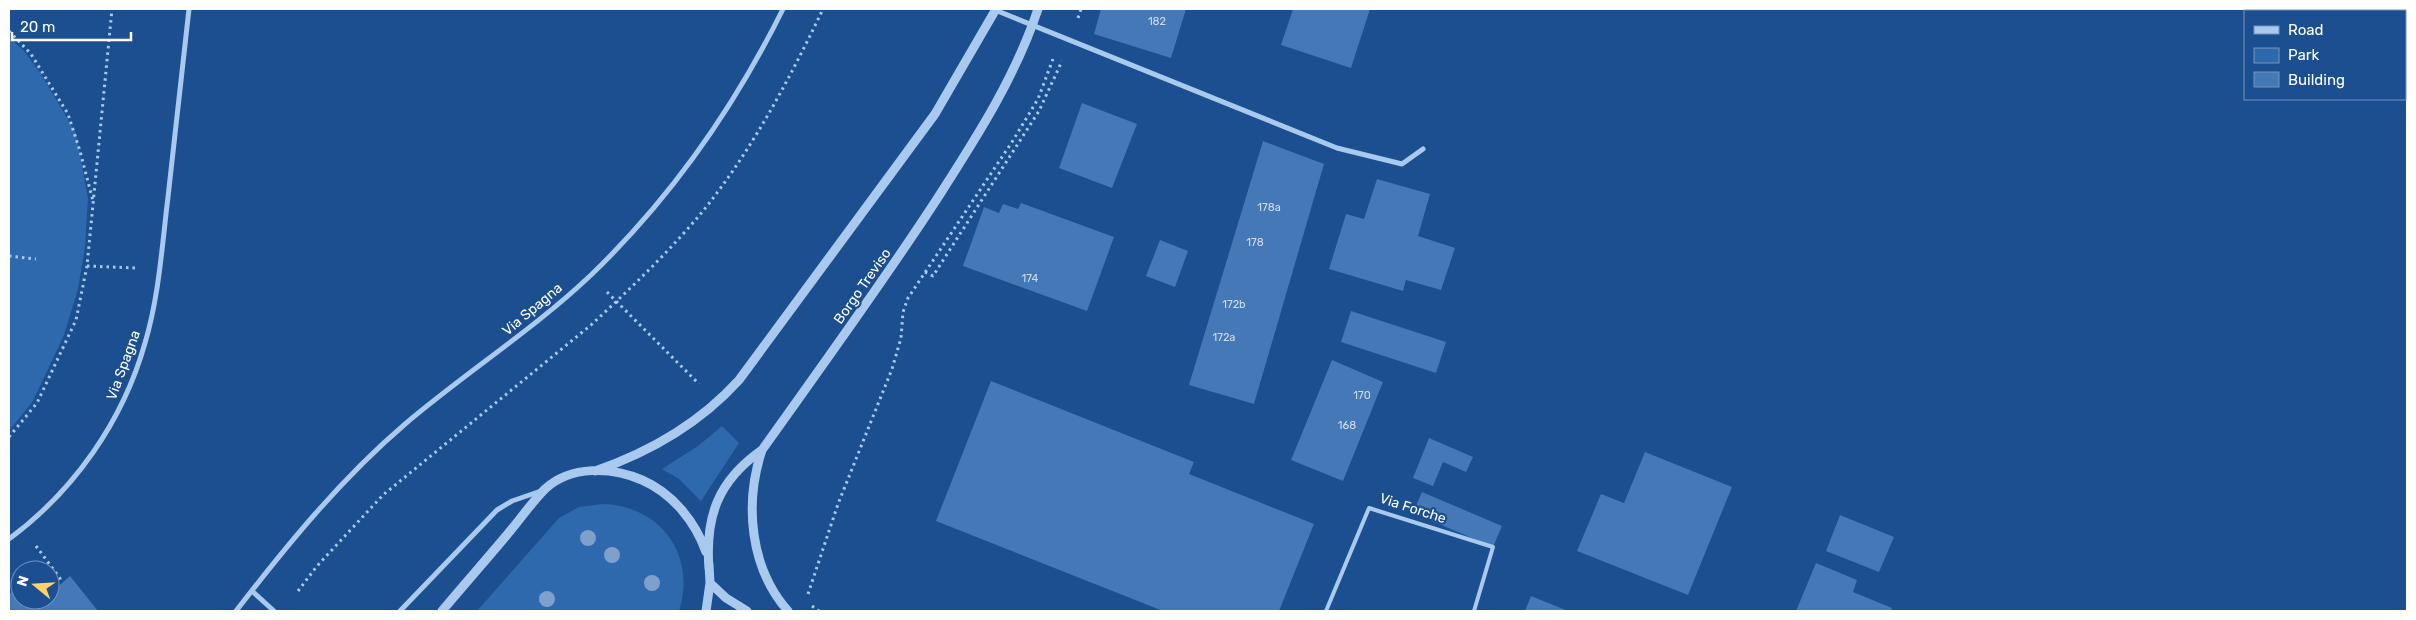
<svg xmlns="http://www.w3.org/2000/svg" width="2416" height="620" font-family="Rubik,sans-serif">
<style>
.green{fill:#2e69ad}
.building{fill:#4478b7}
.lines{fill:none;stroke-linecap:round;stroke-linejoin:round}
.path{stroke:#a9c9ee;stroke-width:3;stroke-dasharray:2.5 4;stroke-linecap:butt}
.service{stroke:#a9c9ee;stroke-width:4}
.minor{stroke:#a9c9ee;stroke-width:5}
.tertiary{stroke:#a9c9ee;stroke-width:9}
.tree{fill:#7ea0ca}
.labels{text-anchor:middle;stroke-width:4.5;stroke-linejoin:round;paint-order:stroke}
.number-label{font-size:11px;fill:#d0dded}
.street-label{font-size:14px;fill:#fff;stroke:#1b4f8f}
</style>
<rect width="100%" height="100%" fill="#1b4f8f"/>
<path class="green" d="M9,37l16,15 16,22 35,59 12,65 -3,49 -7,42 -14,46 -31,66 -24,30z
M722,426l17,17 -38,58 -22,-22 -17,-10 36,-23z
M602,504c58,1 95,51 77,107h-202l82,-93 20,-11z"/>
<path class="building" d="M1101,9h85l-15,49 -77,-24z
M1293,9h77l-19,59 -70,-23z
M1082,103l55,21 -25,64 -53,-20z
M1263,141l61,23 -70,240 -65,-19z
M1377,179l53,15 -12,42 37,12 -14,42 -35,-10 -3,11 -74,-22 17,-55 18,5z
M1021,203l93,34 -27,74 -124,-45 21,-59 15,6 4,-9 15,5z
M1160,240l28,11 -13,36 -29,-11z
M1351,311l95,31 -10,31 -95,-31z
M1332,360l51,22 -40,99 -52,-21z
M991,381l203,81 -5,12 125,50 -35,87h-116l-227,-90z
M1429,438l44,19 -7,15 -23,-10 -10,24 -20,-8z
M1645,452l87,35 -44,108 -111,-44 24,-57 23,9z
M1422,492l80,34 -9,21 -80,-34z
M1840,515l54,22 -15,35 -53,-21z
M1816,563l41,17 -4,12 39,16 -1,3h-95z
M70,576l28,35h-89v-17l11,-7v13h30v-13l3,4z
M1531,596l37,15h-43z"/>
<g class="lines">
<path class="path" d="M1078,18l3,-9
M9,31l22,23 37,60 12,37 13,50
M9,256l27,3
M87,266l49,2
M925,272l8,4 106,-165 23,-50
M607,292l92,92
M9,437l28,-34 39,-83 11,-54 25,-257
M36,546l26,35
M298,591l19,-25 66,-71 208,-170c39,-36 78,-73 112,-114 49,-61 86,-131 120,-202
M808,594l30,-90 54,-135 9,-31 2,-26 5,-14 104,-156 26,-43 15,-40
M812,606l7,5"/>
<path class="service" d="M1326,611l43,-103 124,39 -19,64"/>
<path class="minor" d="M995,10l342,138 65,16 21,-15
M9,539c65,-48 114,-118 136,-196 14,-47 17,-97 23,-146 7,-63 14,-125 21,-188
M252,591l22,20
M236,611c51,-66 105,-132 168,-186 61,-52 129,-95 187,-150 80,-77 143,-167 192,-266
M400,611l97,-101 15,-9 29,-10"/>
<path class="tertiary" d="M762,450c-18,54 -12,118 26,161
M595,471c55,-19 105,-48 144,-91l196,-266 61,-105
M709,569c-4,-53 9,-88 53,-119 59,-83 119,-165 175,-251 39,-61 78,-121 101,-190
M710,583l16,15 21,13
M442,611c21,-25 43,-50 64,-75 13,-15 25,-33 39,-47 26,-24 67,-22 97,-9 30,13 53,41 64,72
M706,611l4,-28 -1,-19"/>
</g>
<g class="tree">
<circle cx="588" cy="538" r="8"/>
<circle cx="612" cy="555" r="8"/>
<circle cx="652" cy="583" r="8"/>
<circle cx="547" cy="599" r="8"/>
</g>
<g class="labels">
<g class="number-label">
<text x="1157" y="25">182</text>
<text x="1269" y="211">178a</text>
<text x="1255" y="246">178</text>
<text x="1030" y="282">174</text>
<text x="1234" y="308">172b</text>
<text x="1224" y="341">172a</text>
<text x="1362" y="399">170</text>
<text x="1347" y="429">168</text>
</g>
<g class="street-label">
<text transform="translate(862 286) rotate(-55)" y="5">Borgo Treviso</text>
<text transform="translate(532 309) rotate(-40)" y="5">Via Spagna</text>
<text transform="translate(123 365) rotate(-70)" y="5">Via Spagna</text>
<text transform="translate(1413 508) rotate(18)" y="5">Via Forche</text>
</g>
</g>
<rect width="2416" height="620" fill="none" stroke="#ffffff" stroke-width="20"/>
<rect x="2244" y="10" width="162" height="90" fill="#1b4f8f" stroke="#7695bc"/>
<rect x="2254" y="26" width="25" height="8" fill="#a9c9ee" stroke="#7695bc"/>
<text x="2288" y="35" font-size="15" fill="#ffffff">Road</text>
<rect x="2254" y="48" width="25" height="15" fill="#2e69ad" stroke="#7695bc"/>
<text x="2288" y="60" font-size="15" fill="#ffffff">Park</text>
<rect x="2254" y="72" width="25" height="15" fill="#4478b7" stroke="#7695bc"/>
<text x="2288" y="85" font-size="15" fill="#ffffff">Building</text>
<g transform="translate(35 585) rotate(288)"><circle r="24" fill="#1b4f8f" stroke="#7695bc"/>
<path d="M0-4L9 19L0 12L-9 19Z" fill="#ffd166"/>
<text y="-8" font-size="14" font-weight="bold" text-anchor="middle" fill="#ffffff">N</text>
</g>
<path d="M12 32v8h119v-8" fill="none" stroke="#ffffff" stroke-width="2.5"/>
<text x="20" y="32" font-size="15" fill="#ffffff" stroke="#1b4f8f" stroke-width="4" paint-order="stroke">20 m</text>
</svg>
